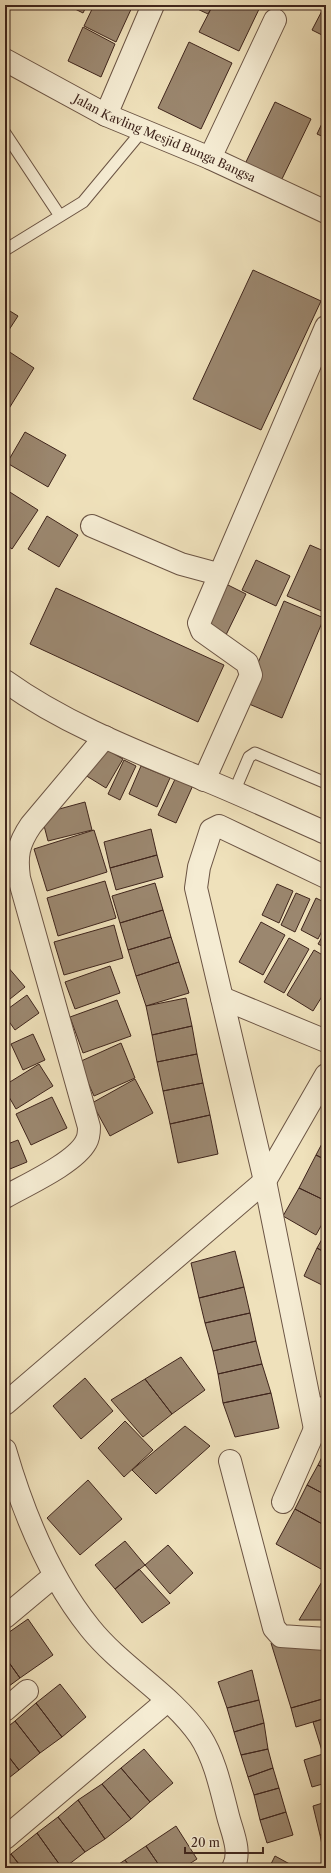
<svg xmlns="http://www.w3.org/2000/svg" width="331" height="1873" font-family="'Libre Caslon Text',serif">
<style>
.building{fill:#9b876f;stroke:#3f251c}
.lines{fill:none;stroke-linecap:round;stroke-linejoin:round}
.lane-casing{stroke:#6b5444;stroke-width:13}
.street-casing{stroke:#6b5444;stroke-width:24}
.lane{stroke:#f5ecd3;stroke-width:11}
.street{stroke:#f5ecd3;stroke-width:22}
.labels{text-anchor:middle;stroke-width:3.5;stroke-linejoin:round;paint-order:stroke}
.street-label{font-size:12px;fill:#3f251c;stroke:#f5ecd3}
</style>
<rect width="100%" height="100%" fill="#efe1bb"/>
<filter id="stains"><feTurbulence type="fractalNoise" baseFrequency=".005" numOctaves="4"/><feColorMatrix values="0 0 0 0 .2 0 0 0 0 .09 0 0 0 0 .02 0 0 0 .5 -.17"/></filter>
<radialGradient id="worn" r=".72"><stop offset=".6" stop-color="#630" stop-opacity="0"/><stop offset="1" stop-color="#630" stop-opacity=".3"/></radialGradient>
<path class="building" d="M67,5h20l-4,8z
M94,5h39l-17,37 -32,-16z
M189,5h24l-5,9z
M213,5h48l-22,46 -40,-19z
M269,5h15l-5,8 -11,-6z
M325,5h1v32l-14,-7z
M83,27l32,17 -14,33 -33,-16z
M189,42l43,21 -31,66 -43,-21z
M275,102l36,17 -30,62 -36,-17z
M326,115v23l-9,-4z
M253,270l68,31 -60,129 -68,-31z
M5,308l13,8 -13,20z
M5,349l29,19 -29,47z
M25,432l41,23 -18,32 -41,-24z
M5,489l33,21 -26,39 -7,-5z
M47,516l31,19 -19,32 -31,-18z
M310,545l16,7v61l-39,-17z
M256,560l34,16 -14,30 -34,-16z
M222,582l24,12 -21,43 -24,-12z
M56,588l168,77 -26,57 -168,-78z
M284,601l40,17 -42,100 -40,-17z
M102,747l21,12 -17,29 -21,-13z
M124,760l12,6 -16,34 -12,-6z
M141,766l29,12 -13,29 -28,-13z
M177,775l17,8 -18,40 -18,-8z
M85,802l7,28 -44,11 -7,-27z
M151,829l6,26 -47,13 -6,-26z
M94,830l13,42 -60,19 -13,-42z
M157,855l6,22 -47,13 -6,-22z
M105,881l11,37 -58,18 -11,-38z
M155,883l8,27 -43,13 -8,-27z
M277,884l16,7 -14,32 -17,-8z
M296,893l14,6 -15,33 -14,-7z
M316,898l10,5v20l-8,16 -17,-9z
M163,910l8,27 -43,13 -8,-27z
M261,922l24,13 -22,40 -24,-13z
M114,925l9,33 -59,17 -10,-33z
M326,930v18l-8,-4z
M171,937l8,25 -43,14 -8,-26z
M289,938l20,11 -25,44 -20,-11z
M314,950l12,7v33l-13,21 -26,-16z
M179,962l10,31 -43,13 -10,-30z
M7,966l18,21 -20,16v-35z
M110,966l10,27 -45,16 -10,-27z
M27,995l12,18 -24,17 -10,-14v-5z
M186,998l6,28 -40,9 -6,-29z
M117,1000l14,36 -48,17 -13,-36z
M192,1026l5,28 -40,8 -5,-27z
M33,1034l12,26 -22,10 -12,-26z
M121,1043l14,35 -41,18 -15,-34z
M197,1054l6,29 -40,8 -6,-29z
M39,1064l14,22 -37,23 -11,-19v-5z
M135,1079l18,34 -43,23 -18,-33z
M203,1083l7,32 -40,9 -7,-33z
M52,1097l15,31 -36,17 -15,-31z
M210,1115l8,39 -40,9 -8,-39z
M326,1136v24l-10,-5z
M18,1140l9,22 -22,9v-26z
M316,1155l10,5v41l-27,-13z
M299,1188l27,13v16l-10,18 -33,-19z
M326,1232v21l-9,-5z
M317,1248l9,5v34l-22,-11z
M235,1251l9,36 -45,11 -8,-35z
M244,1287l6,26 -45,10 -6,-25z
M250,1313l6,28 -43,10 -8,-28z
M256,1341l6,23 -44,10 -5,-23z
M181,1357l24,33 -33,24 -27,-35z
M262,1364l9,29 -48,10 -5,-29z
M85,1378l28,33 -32,28 -28,-33z
M145,1379l27,35 -29,23 -32,-37z
M271,1393l8,35 -44,9 -12,-34z
M125,1421l28,29 -29,27 -26,-29z
M185,1426l25,20 -54,48 -24,-24z
M326,1449v20l-8,-4z
M318,1465l8,4v26l-19,-10z
M88,1480l34,39 -42,36 -33,-37z
M307,1485l19,10v31l-31,-17z
M295,1509l31,17v34l-5,9 -45,-25z
M125,1541l20,24 -30,24 -20,-24z
M168,1545l25,28 -23,21 -25,-29z
M139,1569l31,34 -28,20 -27,-34z
M326,1575v45h-27z
M28,1619l25,36 -33,23 -15,-21v-22z
M271,1643l55,7v48l-35,10z
M5,1657l15,21 -15,11z
M252,1670l7,30 -32,8 -9,-26z
M60,1684l26,33 -24,20 -26,-34z
M326,1698v20l-30,9 -5,-19z
M259,1700l5,23 -30,9 -7,-24z
M36,1703l26,34 -22,16 -25,-32z
M326,1718v35l-3,1 -10,-32z
M15,1721l25,32 -21,17 -14,-18v-23z
M264,1723l4,26 -27,6 -7,-23z
M144,1749l29,34 -23,19 -29,-34z
M268,1749l5,19 -25,9 -7,-22z
M5,1752l14,18 -14,11z
M326,1753v30l-14,4 -8,-27z
M121,1768l29,34 -19,17 -29,-35z
M273,1768l6,20 -25,7 -6,-18z
M102,1784l29,35 -26,20 -27,-39z
M279,1788l7,24 -26,8 -6,-25z
M78,1800l27,39 -20,13 -27,-35z
M326,1802v32l-6,1 -7,-29z
M286,1812l7,23 -26,8 -7,-23z
M58,1817l27,35 -21,16h-2l-25,-35z
M176,1826l21,33 -14,9h-22l-15,-22z
M37,1833l25,35h-40l-11,-14z
M326,1834v30l-6,-29z
M146,1846l15,22h-30l-6,-8z
M11,1854l11,14h-17v-9z
M275,1856l22,12h-28z
M125,1860l6,8h-18z"/>
<g class="lines">
<g class="lane-casing">
<path id="lane" d="M5,133l55,83
M5,250l78,-48 59,-71
M234,792l15,-35 6,-4 71,30"/>
</g>
<g class="street-casing">
<g id="street">
<path id="s1" d="M5,60l101,55 104,43 116,54"/>
<path d="M106,115l47,-110"/>
<path d="M210,158l65,-138"/>
<path d="M92,526l89,38 37,10"/>
<path d="M5,681c60,43 130,70 198,98 42,17 82,36 123,54"/>
<path d="M204,780l47,-105 -4,-12 -45,-32 -3,-8 127,-296"/>
<path d="M326,877l-107,-51 -8,4 -12,37 -3,21 69,293 50,248 11,-22"/>
<path d="M222,998l104,43"/>
<path d="M5,1197c21,-12 70,-34 81,-55 3,-5 3,-10 3,-15l-70,-249c-3,-22 -1,-34 12,-53l74,-88"/>
<path d="M5,1404l260,-223 61,-106"/>
<path d="M5,1450c18,62 44,127 85,178 32,40 81,66 110,108 15,23 21,53 28,80 4,16 14,36 5,52"/>
<path d="M230,1461l44,167 7,8 45,3"/>
<path d="M283,1502l32,-73"/>
<path d="M5,1617l49,-41"/>
<path d="M5,1710l22,-19"/>
<path d="M5,1838l162,-137"/>
</g>
</g>
<use href="#lane" class="lane"/>
<use href="#street" class="street"/>
</g>
<g class="labels">
<g class="street-label">
<text dy="4" stroke="none"><textPath href="#s1" startOffset="178">Jalan Kavling Mesjid Bunga Bangsa</textPath></text>
</g>
</g>
<rect width="331" height="1873" fill="none" stroke="#efe1bb" stroke-width="20"/>
<rect x="6" y="6" width="319" height="1861" fill="none" stroke="#3f251c" stroke-width="2"/>
<rect x="10" y="10" width="311" height="1853" fill="none" stroke="#3f251c"/>
<path d="M185 1847v6h78v-6" fill="none" stroke="#3f251c" stroke-width="2"/>
<text x="191" y="1847" font-size="12" fill="#3f251c" stroke="#f5ecd3" stroke-width="3" paint-order="stroke">20 m</text>
<rect width="100%" height="100%" filter="url(#stains)"/>
<rect width="100%" height="100%" fill="url(#worn)"/>
</svg>
